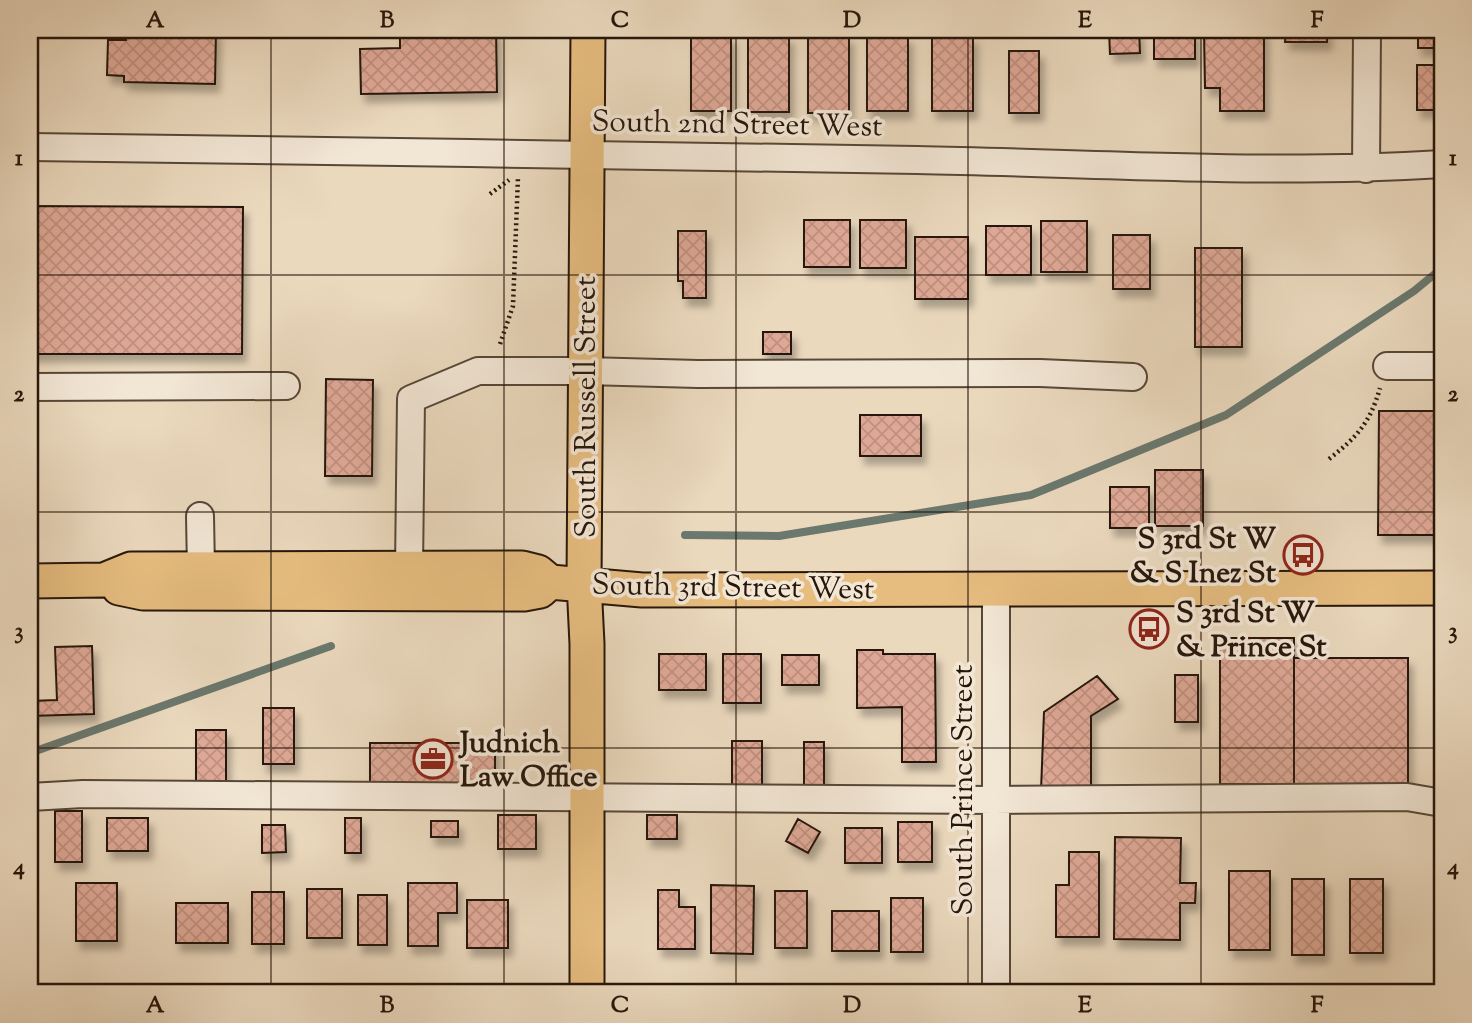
<svg xmlns="http://www.w3.org/2000/svg" width="1472" height="1023" font-family="'Sorts Mill Goudy',serif">
<style>
.lines{fill:none;stroke-linecap:round;stroke-linejoin:round}
.stream{stroke:#6a786e;stroke-width:8}
.building{fill:url(#building-cross-hatch);stroke:#26160a;stroke-width:2;filter:url(#shadow)}
.minor-casing{stroke:#574737;stroke-width:30}
.major-casing{stroke:#26160a;stroke-width:37}
.path{stroke:#26160a;stroke-width:4.5;stroke-dasharray:2 3.5;stroke-linecap:butt}
.minor{stroke:#f2e6d5;stroke-width:26}
.major{stroke:#e6bc7f;stroke-width:33}
.grid{fill:none;stroke:#26160a;stroke-width:2;stroke-opacity:0.55}
.labels{text-anchor:middle;stroke-width:7;stroke-linejoin:round;paint-order:stroke}
.street-label{font-size:30px;fill:#26160a;stroke:#f2e6d5}
.poi-label{font-size:30px;font-weight:bold;fill:#26160a;stroke:#f2e6d5;text-anchor:start}
.neatline{fill:none;stroke:#26160a;stroke-width:2.5}
.grid-label{font-size:23px;text-anchor:middle;font-weight:bold;fill:#26160a}
</style>
<defs>
<pattern id="building-cross-hatch" width="8" height="8" patternUnits="userSpaceOnUse" patternTransform="scale(1.75)"><rect width="8" height="8" fill="#dfa896"/><path d="M0 0l8 8M0 8l8-8" fill="none" stroke="#bf9080"/></pattern>
<filter id="shadow"><feDropShadow dx="4.5" dy="8" stdDeviation="3.5" flood-color="#0004"/></filter>
</defs>
<rect width="100%" height="100%" fill="#ebd9be"/>
<filter id="stains"><feTurbulence type="fractalNoise" baseFrequency=".00286" numOctaves="4"/><feColorMatrix values="0 0 0 0 .2 0 0 0 0 .09 0 0 0 0 .02 0 0 0 .5 -.17"/></filter>
<radialGradient id="worn" r=".72"><stop offset=".6" stop-color="#630" stop-opacity="0"/><stop offset="1" stop-color="#630" stop-opacity=".3"/></radialGradient>
<g class="lines">
<path class="stream" d="M685,535l94,1 252,-41 195,-80 188,-124 28,-23
M30,753l301,-107"/>
</g>
<path class="building" d="M126,30h90l-1,54 -91,-2v-6l-17,-1 1,-35h18z
M400,30h96l1,62 -136,2 -1,-45 40,-1z
M1109,30h30l1,23 -30,1z
M1154,30h41v29h-41z
M1204,30h60v81h-44v-23h-15z
M1286,30h41v12h-42z
M1418,30h24v18h-24z
M691,36h40v75h-40z
M748,36h41v76h-41z
M808,36h41v77h-41z
M867,36h41v75h-41z
M932,36h41v75h-41z
M1009,51h30v62h-30z
M1417,65h25v45h-25z
M30,206l213,1 -1,147h-212z
M804,220h46v47h-46z
M860,220h46v48h-46z
M1041,221h46v51h-46z
M986,226h45v49h-45z
M678,231h28v67h-23v-17h-5z
M1113,235h37v54h-37z
M915,237h53v62h-53z
M1195,248h47v99h-47z
M763,332h28v22h-28z
M326,379l47,1 -1,96h-47z
M1379,411h63v124h-64z
M860,415h61v41h-61z
M1155,470h48v56h-48z
M1110,487h39v41h-39z
M1220,638h74v146h-74z
M92,646l2,68 -64,2v-15l27,-1 -2,-53z
M857,650h26v4h52l1,108h-34v-55l-45,1z
M659,654h47v36h-47z
M723,654h38v49h-38z
M782,655h37v30h-37z
M1294,658h114v139h-114z
M1175,675h23v47h-23z
M1097,676l21,23 -27,17v74l-50,1 3,-79z
M263,708h31v56h-31z
M196,730h30v57h-30z
M732,741h30v47h-30z
M804,742h20v45h-20z
M370,743h125v41h-125z
M55,811h27v51h-27z
M498,815h38v34h-38z
M647,815h30v24h-30z
M107,818h41v33h-41z
M345,818h16v35h-16z
M798,819l22,13 -12,21 -22,-12z
M431,821h27v16h-27z
M898,822h34v40h-34z
M262,825h23l1,27 -24,1z
M845,828h37v35h-37z
M1115,837l66,1 -1,45h16l-1,20h-15v37l-66,-1z
M1069,852h30v85h-43v-52h13z
M1229,871h41v79h-41z
M1292,879h32v76h-32z
M1350,879h33v74h-33z
M76,883h41v58h-41z
M408,883h49v30h-19v33h-30z
M711,885l43,1 -1,68 -42,-1z
M307,889h35v49h-35z
M658,890h21v17h16v42h-37z
M775,891h32v57h-32z
M252,892h32v52h-32z
M358,895h29v50h-29z
M891,898h32v54h-32z
M467,900h41v48h-41z
M176,903h52v40h-52z
M832,911h47v40h-47z"/>
<g class="lines">
<g class="minor-casing">
<path id="minor" d="M30,147c296,4 591,8 887,13 175,3 350,15 525,4
M1366,169l1,-139
M1387,366h55
M30,387l256,-1
M200,516l1,53
M409,569l2,-170 67,-28h108l112,3 342,-1 93,4
M30,797l53,-3 912,6 412,-3 35,6
M996,993v-405"/>
</g>
<g class="major-casing">
<path id="major" d="M30,581l74,-1 27,-11 391,-1 16,4 12,10 92,8 800,-2
M119,588l24,5 381,1 16,-3 10,-9
M587,993v-349l-3,-61 4,-553"/>
</g>
<path class="path" d="M490,194l19,-14
M500,344l13,-38 5,-129
M1329,459c28,-22 41,-36 51,-71"/>
<use href="#minor" class="minor"/>
<use href="#major" class="major"/>
</g>
<path class="grid" d="M271,30v963M504,30v963M736,30v963M968,30v963M1201,30v963M30,275h1412M30,512h1412M30,748h1412"/>
<defs>
<g id="bus-ring" transform="scale(2.0125)"><circle r="9.5" fill="#f2e6d5" stroke="#8f2418" stroke-width="1.5"/><path d="M-5-6H5V4H4V6H2V4H-2V6H-4V4H-5ZM-3.5-4V0h7V-4ZM-3.5 1.2v1.5H-2V1.2ZM2 1.2v1.5H3.5V1.2Z" fill="#8f2418"/></g>
<g id="office-ring" transform="scale(2.0125)"><circle r="9.5" fill="#f2e6d5" stroke="#8f2418" stroke-width="1.5"/><path d="M-6-3h4V-5.5h4V-3h4V5H-6ZM-1-4.5V-3h2v-1.5ZM-6 0V1H6V0Z" fill="#8f2418"/></g>
</defs>
<g fill-rule="evenodd">
<use href="#bus-ring" x="1303" y="555"/>
<use href="#bus-ring" x="1149" y="629"/>
<use href="#office-ring" x="433" y="759"/>
</g>
<g class="labels">
<g class="street-label">
<text transform="translate(737 123) rotate(1)" y="10">South 2nd Street West</text>
<text transform="translate(585 407) rotate(-90)" y="10">South Russell Street</text>
<text transform="translate(733 586) rotate(1)" y="10">South 3rd Street West</text>
<text transform="translate(962 790) rotate(-90)" y="10">South Prince Street</text>
</g>
<g class="poi-label">
<text x="1276" y="548" text-anchor="end">S 3rd St W<tspan x="1276" dy="34">&amp; S Inez St</tspan></text>
<text x="1176" y="622">S 3rd St W<tspan x="1176" dy="34">&amp; Prince St</tspan></text>
<text x="460" y="752">Judnich<tspan x="460" dy="34">Law Office</tspan></text>
</g>
</g>
<rect width="1472" height="1023" fill="none" stroke="#ebd9be" stroke-width="77"/>
<rect x="38" y="38" width="1396" height="946" class="neatline"/>
<g class="grid-label">
<text x="155" y="27">A</text>
<text x="387" y="27">B</text>
<text x="620" y="27">C</text>
<text x="852" y="27">D</text>
<text x="1085" y="27">E</text>
<text x="1317" y="27">F</text>
<text x="19" y="165">1</text>
<text x="1453" y="165">1</text>
<text x="19" y="401">2</text>
<text x="1453" y="401">2</text>
<text x="19" y="638">3</text>
<text x="1453" y="638">3</text>
<text x="19" y="874">4</text>
<text x="1453" y="874">4</text>
<text x="155" y="1012">A</text>
<text x="387" y="1012">B</text>
<text x="620" y="1012">C</text>
<text x="852" y="1012">D</text>
<text x="1085" y="1012">E</text>
<text x="1317" y="1012">F</text>
</g>
<rect width="100%" height="100%" filter="url(#stains)"/>
<rect width="100%" height="100%" fill="url(#worn)"/>
</svg>
